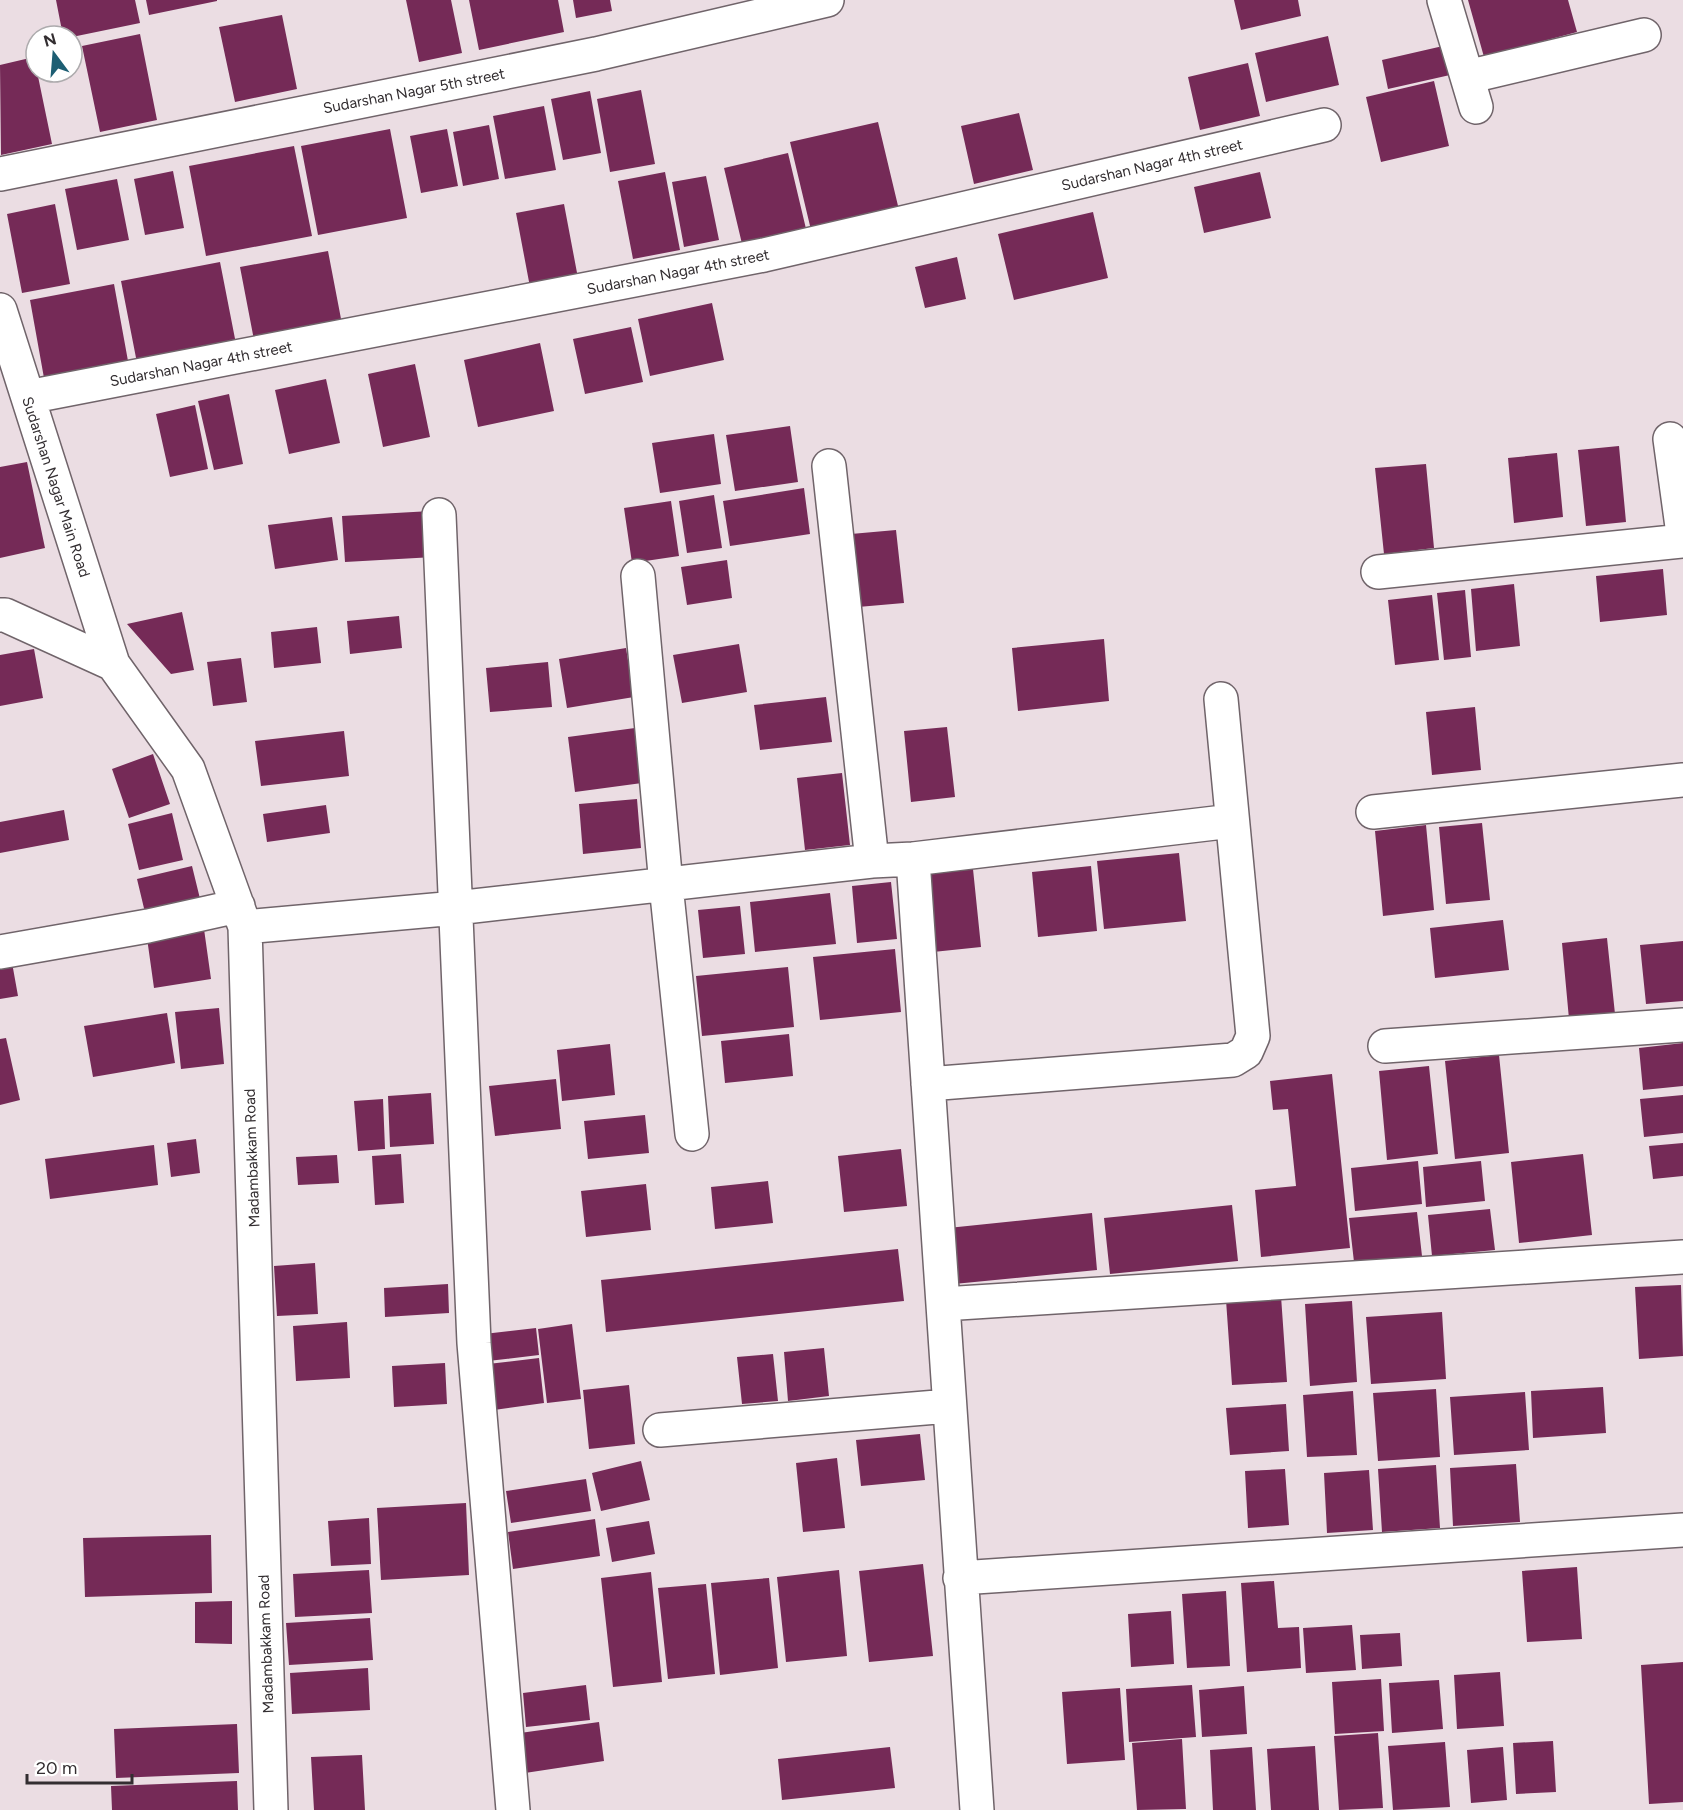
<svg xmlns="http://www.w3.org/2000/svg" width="1683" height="1810" font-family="Figtree,sans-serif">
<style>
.building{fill:#752a57}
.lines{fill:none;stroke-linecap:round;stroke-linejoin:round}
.minor-casing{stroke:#70646a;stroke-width:36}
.minor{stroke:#fff;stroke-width:33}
.labels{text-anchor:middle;stroke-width:6;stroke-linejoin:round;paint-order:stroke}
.street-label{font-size:15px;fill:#332e31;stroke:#fff}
</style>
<rect width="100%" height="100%" fill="#ebdde3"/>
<path class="building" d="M56,0h79l5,23 -68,14 -9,-1z
M146,0h71v1l-68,14z
M406,0h45l11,53 -43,9z
M469,0h89l6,32 -85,18z
M573,0h37l2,11 -36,7z
M1234,0h64l3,16 -60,14z
M1468,0h100l9,32 -93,25z
M282,15l15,74 -62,13 -16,-75z
M140,34l17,86 -57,12 -18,-86z
M1328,36l11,49 -73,17 -11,-49z
M1443,46l7,29 -62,14 -6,-29z
M34,57l18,87 -51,11 -1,-90z
M1248,63l12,53 -60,14 -12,-53z
M1434,81l15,65 -68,16 -15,-65z
M641,90l14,74 -45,8 -13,-73z
M590,91l11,62 -38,7 -12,-61z
M544,106l12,64 -51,9 -12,-63z
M1019,113l14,57 -59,14 -13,-58z
M878,122l21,88 -88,20 -21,-88z
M489,125l10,54 -36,7 -10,-54z
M390,129l17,89 -89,17 -17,-89z
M447,129l11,57 -37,7 -11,-57z
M294,146l18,90 -106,20 -17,-90z
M788,153l19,80 -64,15 -19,-80z
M173,171l11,57 -39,7 -11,-56z
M665,172l15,78 -47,9 -15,-78z
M1260,172l11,46 -67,15 -10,-46z
M706,176l13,64 -35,7 -12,-65z
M117,179l12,61 -52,10 -12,-61z
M55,204l15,80 -48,9 -15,-79z
M564,204l14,74 -48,9 -14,-74z
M1093,212l15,66 -94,22 -16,-66z
M328,251l14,73 -88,16 -14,-73z
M957,257l9,42 -41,9 -10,-41z
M220,262l17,87 -99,19 -17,-87z
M114,284l14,77 -84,17 -14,-78z
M712,303l12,57 -74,16 -12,-57z
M631,327l12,55 -58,12 -12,-55z
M540,343l14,68 -76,16 -14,-67z
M415,364l15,73 -47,10 -15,-73z
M326,379l14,64 -51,11 -14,-64z
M229,394l14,70 -29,6 -16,-69z
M195,405l13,64 -38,8 -14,-63z
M790,426l8,56 -63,9 -9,-56z
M714,434l7,50 -61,9 -8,-50z
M1619,446l7,76 -40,4 -8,-76z
M1557,453l6,64 -49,6 -6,-65z
M27,462l18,86 -45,10v-91z
M1426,464l8,84 -50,6 -9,-86z
M804,488l6,46 -80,12 -7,-45z
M714,495l8,53 -35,5 -8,-52z
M671,501l8,55 -47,7 -8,-55z
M431,511l3,46 -89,5 -3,-46z
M332,517l6,43 -63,9 -7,-44z
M896,530l8,73 -46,4 -7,-73z
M727,560l5,38 -45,7 -6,-38z
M1663,569l4,46 -67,7 -4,-46z
M1514,584l6,62 -44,5 -5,-62z
M1465,590l6,67 -27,3 -7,-67z
M1432,595l7,65 -44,5 -7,-65z
M182,612l12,58 -23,4 -44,-50z
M399,616l3,32 -52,6 -3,-33z
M317,627l4,36 -47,5 -3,-36z
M1104,639l5,62 -91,10 -6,-63z
M739,644l8,48 -65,11 -9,-48z
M626,648l8,49 -67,11 -8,-49z
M34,649l9,49 -43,8v-51z
M241,658l6,44 -34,4 -6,-44z
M548,662l4,45 -62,5 -4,-44z
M826,697l6,45 -72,8 -6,-45z
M1475,707l6,63 -49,5 -6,-63z
M947,727l8,70 -44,5 -7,-71z
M635,728l7,55 -67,9 -7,-55z
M344,731l5,45 -88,10 -6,-45z
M153,754l17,50 -41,14 -17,-49z
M842,773l8,72 -45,5 -8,-72z
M637,799l4,49 -58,6 -4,-50z
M326,805l4,28 -63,9 -4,-28z
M64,810l5,30 -69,13v-31z
M172,813l11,47 -44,10 -11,-46z
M1482,823l8,77 -44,4 -7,-77z
M1426,825l8,85 -51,6 -8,-85z
M1179,853l7,68 -82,8 -7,-68z
M192,866l11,45 -55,14 -11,-46z
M1091,866l6,65 -59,6 -6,-65z
M973,869l8,78 -48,5 -8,-78z
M891,882l6,57 -40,4 -5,-57z
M830,893l6,51 -81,8 -5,-50z
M740,906l5,48 -42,4 -5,-48z
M1503,920l6,50 -74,8 -5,-50z
M204,929l7,50 -57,9 -7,-50z
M1607,938l8,76 -46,5 -7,-76z
M1683,941v60l-37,3 -6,-59z
M895,949l6,63 -81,8 -7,-63z
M11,957l7,39 -18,3v-40z
M788,967l6,60 -92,9 -6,-60z
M219,1008l5,56 -43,5 -6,-57z
M167,1013l8,50 -82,14 -9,-51z
M789,1034l4,42 -68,7 -4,-42z
M6,1038l14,62 -20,5v-66z
M1683,1043v43l-40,4 -4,-42z
M610,1044l5,51 -53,6 -5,-51z
M1499,1055l10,98 -54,6 -10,-98z
M1429,1066l9,88 -51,6 -8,-89z
M1332,1074l18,174 -89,9 -6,-67 41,-4 -8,-77 -15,1 -3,-29z
M556,1079l5,50 -66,7 -6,-50z
M431,1093l3,51 -44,3 -2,-51z
M1683,1095v38l-39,4 -4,-38z
M383,1099l2,50 -27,2 -4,-50z
M645,1115l4,38 -61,6 -4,-38z
M196,1139l4,34 -29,4 -4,-34z
M1683,1143v33l-30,3 -4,-33z
M154,1145l4,40 -108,14 -5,-40z
M901,1149l6,57 -63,6 -6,-56z
M401,1154l3,49 -29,2 -3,-49z
M1583,1154l9,81 -73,8 -8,-81z
M337,1155l2,28 -41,2 -2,-28z
M1418,1161l4,43 -67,7 -4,-43z
M1481,1161l4,40 -59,6 -3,-40z
M768,1181l5,42 -58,6 -4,-42z
M646,1184l5,46 -65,7 -5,-46z
M1232,1205l6,56 -128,13 -6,-56z
M1490,1209l5,41 -63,6 -4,-41z
M1417,1212l5,44 -68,6 -5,-44z
M1092,1213l5,57 -143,14 -6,-56z
M898,1249l6,52 -298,31 -5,-52z
M315,1263l3,51 -41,2 -3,-50z
M448,1284l1,29 -64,4 -1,-29z
M1681,1285l2,71 -44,3 -4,-72z
M1281,1296l6,86 -55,3 -6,-85z
M1352,1301l5,81 -47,4 -5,-82z
M1442,1312l4,67 -75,5 -5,-67z
M347,1322l3,56 -54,3 -3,-55z
M572,1324l9,75 -34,4 -9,-74z
M536,1328l3,27 -51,6 -4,-27z
M824,1348l5,48 -41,5 -4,-49z
M773,1354l5,47 -36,3 -5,-47z
M539,1358l5,45 -50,7 -6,-46z
M445,1363l2,41 -53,3 -2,-41z
M629,1385l6,59 -46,5 -6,-59z
M1603,1387l3,46 -73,5 -2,-47z
M1436,1389l4,68 -62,4 -5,-68z
M1353,1391l4,64 -50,2 -4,-62z
M1525,1392l4,58 -75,5 -4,-58z
M1286,1404l3,47 -59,4 -4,-47z
M920,1434l5,46 -64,6 -5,-46z
M837,1458l8,70 -42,4 -7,-69z
M641,1461l9,39 -49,11 -9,-38z
M1516,1464l4,58 -67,4 -3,-58z
M1436,1465l4,63 -58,4 -4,-63z
M1285,1469l4,56 -41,3 -3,-57z
M1369,1470l4,60 -46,3 -3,-60z
M586,1479l5,32 -80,12 -5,-32z
M466,1503l3,72 -88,5 -4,-72z
M369,1518l2,46 -40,2 -3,-45z
M595,1519l5,37 -87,13 -5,-37z
M649,1521l6,33 -43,8 -6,-34z
M211,1535l1,58 -127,4 -2,-59z
M923,1564l10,92 -64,6 -10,-91z
M1577,1567l5,72 -55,3 -5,-71z
M369,1570l3,43 -77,4 -2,-43z
M839,1570l8,86 -61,6 -9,-85z
M651,1572l11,110 -49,5 -12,-109z
M769,1578l9,90 -58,7 -9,-92z
M1274,1581l4,47 21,-1 2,41 -54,4 -6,-89z
M706,1584l9,90 -47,5 -10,-91z
M1226,1591l4,75 -43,2 -5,-74z
M232,1601v43l-37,-1v-41z
M1171,1611l3,53 -43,3 -3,-53z
M370,1618l3,42 -84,5 -3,-42z
M1352,1625l4,45 -50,3 -3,-45z
M1400,1633l2,33 -40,3 -2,-34z
M1683,1662v140l-34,2 -8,-139z
M368,1668l2,42 -78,4 -2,-41z
M1500,1672l4,54 -47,3 -3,-54z
M1381,1679l3,52 -49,3 -3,-52z
M1439,1680l4,49 -51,4 -3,-50z
M586,1685l4,35 -64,7 -3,-34z
M1192,1685l4,52 -67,5 -3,-53z
M1244,1686l3,48 -45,3 -3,-47z
M1120,1688l5,72 -58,4 -5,-72z
M599,1722l5,39 -79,12 -5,-40z
M237,1724l2,49 -123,5 -2,-49z
M1378,1733l5,75 -44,2 -5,-74z
M1182,1739l4,70 -49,1 -5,-67z
M1553,1741l3,51 -40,2 -3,-51z
M1445,1742l5,65 -57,3 -5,-64z
M1315,1746l4,64h-48l-4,-61z
M890,1747l5,41 -113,12 -4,-41z
M1252,1747l4,63h-43l-3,-60z
M1503,1747l4,53 -36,3 -4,-53z
M362,1755l3,55h-51l-3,-53z
M237,1781l1,29h-126l-1,-24z"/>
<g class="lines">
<g class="minor-casing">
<path id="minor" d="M1444,0l32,107
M1467,77l177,-42
M0,174l596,-120 231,-54
M0,310l113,354
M28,397l736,-142 560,-130
M1670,439l13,95
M829,466l43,395
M439,515l35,828 39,467
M1378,572l305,-31
M638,576l28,309 26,249
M0,615h5l108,49 75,105 57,158 26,883
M1373,812l310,-32
M913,859l64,951
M245,927l211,-19 416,-47 41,-2 319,-38
M0,952l148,-26 90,-20
M1385,1046l298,-21
M928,1084l305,-24 13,-8 7,-16 -32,-337
M943,1304l740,-47
M660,1430l289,-24
M960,1578l723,-48"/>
</g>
<use href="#minor" class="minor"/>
</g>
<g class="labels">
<g class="street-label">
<text transform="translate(414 91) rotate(-11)" y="5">Sudarshan Nagar 5th street</text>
<text transform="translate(1152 165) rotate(-13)" y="5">Sudarshan Nagar 4th street</text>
<text transform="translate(678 272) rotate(-11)" y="5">Sudarshan Nagar 4th street</text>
<text transform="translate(201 364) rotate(-11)" y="5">Sudarshan Nagar 4th street</text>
<text transform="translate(56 487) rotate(72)" y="5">Sudarshan Nagar Main Road</text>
<text transform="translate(252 1158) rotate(-92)" y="5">Madambakkam Road</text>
<text transform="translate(266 1644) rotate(-92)" y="5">Madambakkam Road</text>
</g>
</g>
<g transform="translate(54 54) rotate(344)"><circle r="28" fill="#ffffff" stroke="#adabad" stroke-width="1.5"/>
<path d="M0-4.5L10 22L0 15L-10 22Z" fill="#1d5e73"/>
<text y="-9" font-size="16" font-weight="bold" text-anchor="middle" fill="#332e31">N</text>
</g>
<path d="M27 1774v9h105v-9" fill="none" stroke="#332e31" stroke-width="3"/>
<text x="36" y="1774" font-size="18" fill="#332e31" stroke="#ffffff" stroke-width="4.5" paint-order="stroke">20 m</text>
</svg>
